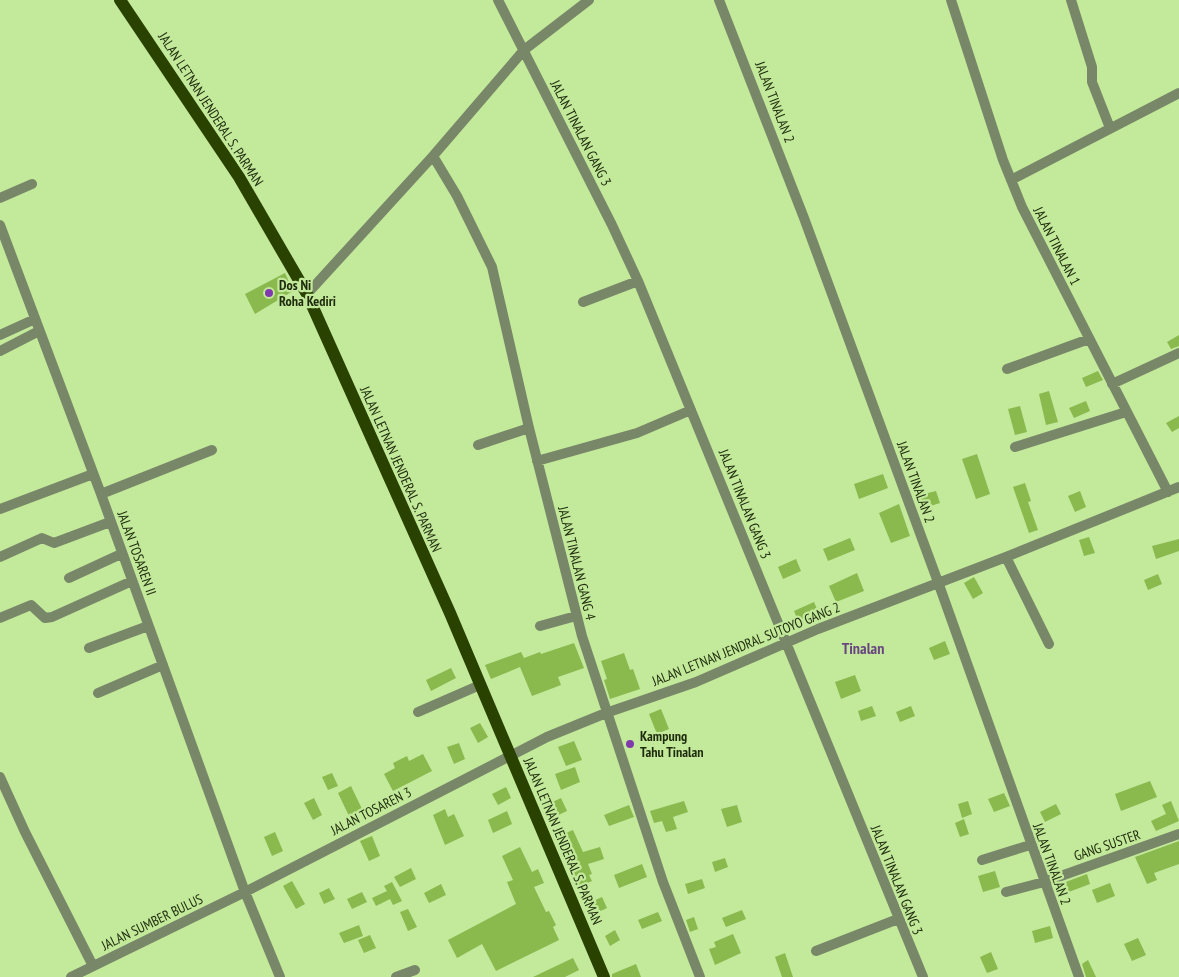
<svg xmlns="http://www.w3.org/2000/svg" width="1179" height="977" font-family="'PT Sans Narrow',sans-serif">
<style>
.building{fill:#8ab94e}
.lines{fill:none;stroke-linecap:round;stroke-linejoin:round}
.street{stroke:#778768;stroke-width:10}
.primary{stroke:#2a4200;stroke-width:12}
.poi-dot{fill:#8039ac;stroke:#c3e99b;stroke-width:2}
.labels{text-anchor:middle;stroke-width:4.5;stroke-linejoin:round;paint-order:stroke}
.street-label{font-size:14px;fill:#1d2a0b;stroke:#c3e99b}
.poi-label{font-size:14px;font-weight:bold;fill:#1d2a0b;stroke:#c3e99b;text-anchor:start}
.quarter-label{font-size:16px;font-weight:bold;fill:#684681;stroke:#c3e99b}
</style>
<rect width="100%" height="100%" fill="#c3e99b"/>
<path class="building" d="M285,273l8,18 -38,23 -10,-20z
M1179,335v11l-8,3 -4,-7z
M1098,371l5,9 -17,7 -4,-9z
M1049,391l9,31 -12,3 -7,-31z
M1086,401l4,10 -16,7 -5,-10z
M1020,406l7,26 -12,3 -7,-26z
M1179,416v12l-7,4 -6,-9z
M977,454l13,40 -14,5 -14,-40z
M883,474l5,14 -29,11 -5,-15z
M1025,483l6,18 -3,1 10,28 -9,3 -16,-46z
M936,491l4,12 -16,5 -4,-13z
M1080,491l6,16 -11,5 -7,-16z
M899,504l11,32 -19,7 -12,-30z
M1089,537l6,16 -11,3 -5,-16z
M850,538l5,12 -27,11 -5,-12z
M1179,539v12l-23,8 -4,-13z
M796,559l5,12 -18,8 -5,-12z
M857,573l7,18 -28,11 -7,-16z
M1158,574l4,10 -14,6 -4,-10z
M974,577l9,16 -10,6 -9,-16z
M814,602l5,12 -20,9 -5,-12z
M945,641l5,13 -16,6 -5,-12z
M574,643l10,25 -26,9 3,8 -29,11 -12,-29 -29,12 -6,-14 36,-13 3,6 16,-6 1,2z
M624,653l6,17 3,-1 7,20 -30,10 -6,-19 3,-1 -6,-18z
M451,668l5,10 -25,13 -5,-11z
M855,675l6,16 -20,8 -6,-17z
M872,706l4,10 -15,5 -3,-10z
M911,706l4,10 -15,6 -4,-10z
M661,709l8,20 -12,5 -8,-20z
M480,723l8,14 -10,6 -8,-15z
M574,741l8,19 -16,6 -8,-19z
M459,743l6,16 -11,5 -7,-17z
M423,754l9,17 -39,20 -9,-17 11,-6 -2,-5 14,-7 2,5z
M575,767l5,15 -19,8 -6,-16z
M332,773l6,13 -10,4 -6,-13z
M1150,781l7,16 -36,14 -6,-17z
M351,786l11,23 -13,7 -11,-23z
M506,787l5,11 -13,7 -6,-11z
M1004,793l6,13 -16,6 -6,-13z
M314,798l8,17 -9,5 -9,-17z
M561,798l6,13 -15,7 -6,-13z
M684,801l4,11 -15,5 4,12 -11,3 -4,-11 -8,2 -4,-12z
M968,801l4,13 -10,4 -4,-14z
M1171,801l8,20 -23,10 -5,-10 15,-7 -4,-9z
M1056,804l5,10 -16,8 -5,-10z
M629,805l5,12 -25,9 -5,-11z
M737,805l5,17 -15,5 -6,-18z
M445,809l3,8 6,-3 10,22 -19,9 -12,-30z
M507,811l5,13 -19,9 -5,-13z
M964,819l5,15 -9,3 -5,-14z
M573,830l10,22 17,-5 4,12 -16,5 4,10 -3,1 3,6 -14,6 -20,-51z
M275,832l8,19 -11,5 -8,-19z
M372,836l8,20 -11,5 -9,-20z
M1179,841v23l-25,9 3,7 -10,4 -12,-27z
M520,847l12,25 6,-3 6,14 -10,4 12,25 3,-1 7,14 -3,2 6,13 -63,31 -14,-27 -25,14 -9,-18 68,-36 -9,-22 6,-2 -11,-24z
M725,858l3,9 -13,5 -3,-10z
M642,864l5,13 -28,11 -5,-13z
M411,868l5,11 -16,8 -6,-10z
M995,871l5,16 -17,5 -5,-16z
M1087,874l3,10 -24,9 -3,-10z
M702,879l3,9 -17,6 -3,-10z
M292,881l13,23 -9,5 -13,-23z
M392,882l10,19 -9,4 -3,-6 -14,7 -4,-8 15,-7 -3,-5z
M1110,883l5,13 -18,7 -5,-13z
M441,884l5,11 -17,8 -5,-10z
M329,888l6,11 -11,5 -5,-11z
M362,892l5,10 -15,7 -5,-10z
M602,897l5,11 -17,8 -5,-11z
M408,909l9,18 -9,4 -8,-19z
M742,910l4,9 -20,8 -4,-9z
M658,912l4,9 -20,8 -4,-9z
M694,917l4,12 -8,3 -4,-12z
M359,925l4,11 -19,7 -5,-10z
M1050,926l3,12 -18,5 -3,-12z
M615,930l5,10 -10,6 -5,-10z
M733,934l8,19 -26,12 -6,-16 7,-2 -2,-5z
M370,935l6,13 -12,5 -6,-13z
M1138,938l8,17 -14,6 -8,-17z
M991,952l7,17 -11,4 -7,-16z
M785,953l8,24h-11l-7,-20z
M573,958l6,12 -14,7h-32z
M1088,960l8,17h-10l-4,-13z
M636,964l5,13h-29v-3z"/>
<g class="lines">
<path class="street" d="M498,0l114,225 26,56 285,696
M719,0l85,218 134,364 141,395
M951,0l52,160 19,47 146,285
M1071,0l21,67v15l18,46
M433,156l24,40 35,71 37,161 53,208 81,246 37,95
M1011,180l168,-87
M0,198l32,-14
M0,225l101,269 144,398 35,85
M307,294l126,-138 91,-106 65,-50
M583,302l55,-21
M0,335l35,-16
M0,351l39,-20
M1007,369l82,-30
M1112,384l67,-31
M478,445l51,-17
M1015,447l111,-35
M537,461l100,-28 54,-23
M101,494l111,-44
M0,509l93,-35
M0,557l42,-19 12,5 56,-21
M1006,557l43,87
M69,578l52,-24
M0,618l31,-13 14,13 7,-1 80,-36
M540,626l36,-10
M89,648l59,-22
M98,693l65,-28
M418,712l62,-27
M0,777l25,55 68,134
M982,860l48,-15
M1006,892l38,-10 135,-48
M816,951l82,-32
M71,977l174,-85 302,-155 59,-24 90,-31 122,-53 188,-72 173,-70
M396,977l19,-7"/>
<path class="primary" d="M120,0l119,177 68,117 143,319 154,364"/>
</g>
<g class="poi-dot">
<circle cx="269" cy="293" r="5"/>
<circle cx="630" cy="744" r="5"/>
</g>
<g class="labels">
<g class="street-label">
<text transform="translate(775 102) rotate(69)" y="5">JALAN TINALAN 2</text>
<text transform="translate(211 109) rotate(57)" y="5">JALAN LETNAN JENDERAL S. PARMAN</text>
<text transform="translate(581 133) rotate(63)" y="5">JALAN TINALAN GANG 3</text>
<text transform="translate(1057 246) rotate(63)" y="5">JALAN TINALAN 1</text>
<text transform="translate(401 469) rotate(66)" y="5">JALAN LETNAN JENDERAL S. PARMAN</text>
<text transform="translate(916 482) rotate(70)" y="5">JALAN TINALAN 2</text>
<text transform="translate(745 504) rotate(68)" y="5">JALAN TINALAN GANG 3</text>
<text transform="translate(137 553) rotate(70)" y="5">JALAN TOSAREN II</text>
<text transform="translate(577 563) rotate(76)" y="5">JALAN TINALAN GANG 4</text>
<text transform="translate(746 644) rotate(-22)" y="5">JALAN LETNAN JENDRAL SUTOYO GANG 2</text>
<text transform="translate(371 811) rotate(-27)" y="5">JALAN TOSAREN 3</text>
<text transform="translate(563 841) rotate(67)" y="5">JALAN LETNAN JENDERAL S. PARMAN</text>
<text transform="translate(1107 845) rotate(-19)" y="5">GANG SUSTER</text>
<text transform="translate(1052 864) rotate(70)" y="5">JALAN TINALAN 2</text>
<text transform="translate(897 880) rotate(68)" y="5">JALAN TINALAN GANG 3</text>
<text transform="translate(152 922) rotate(-26)" y="5">JALAN SUMBER BULUS</text>
</g>
<g class="poi-label">
<text x="279" y="290">Dos Ni<tspan x="279" dy="16">Roha Kediri</tspan></text>
<text x="640" y="741">Kampung<tspan x="640" dy="16">Tahu Tinalan</tspan></text>
</g>
<g class="quarter-label">
<text x="863" y="654">Tinalan</text>
</g>
</g>
</svg>
